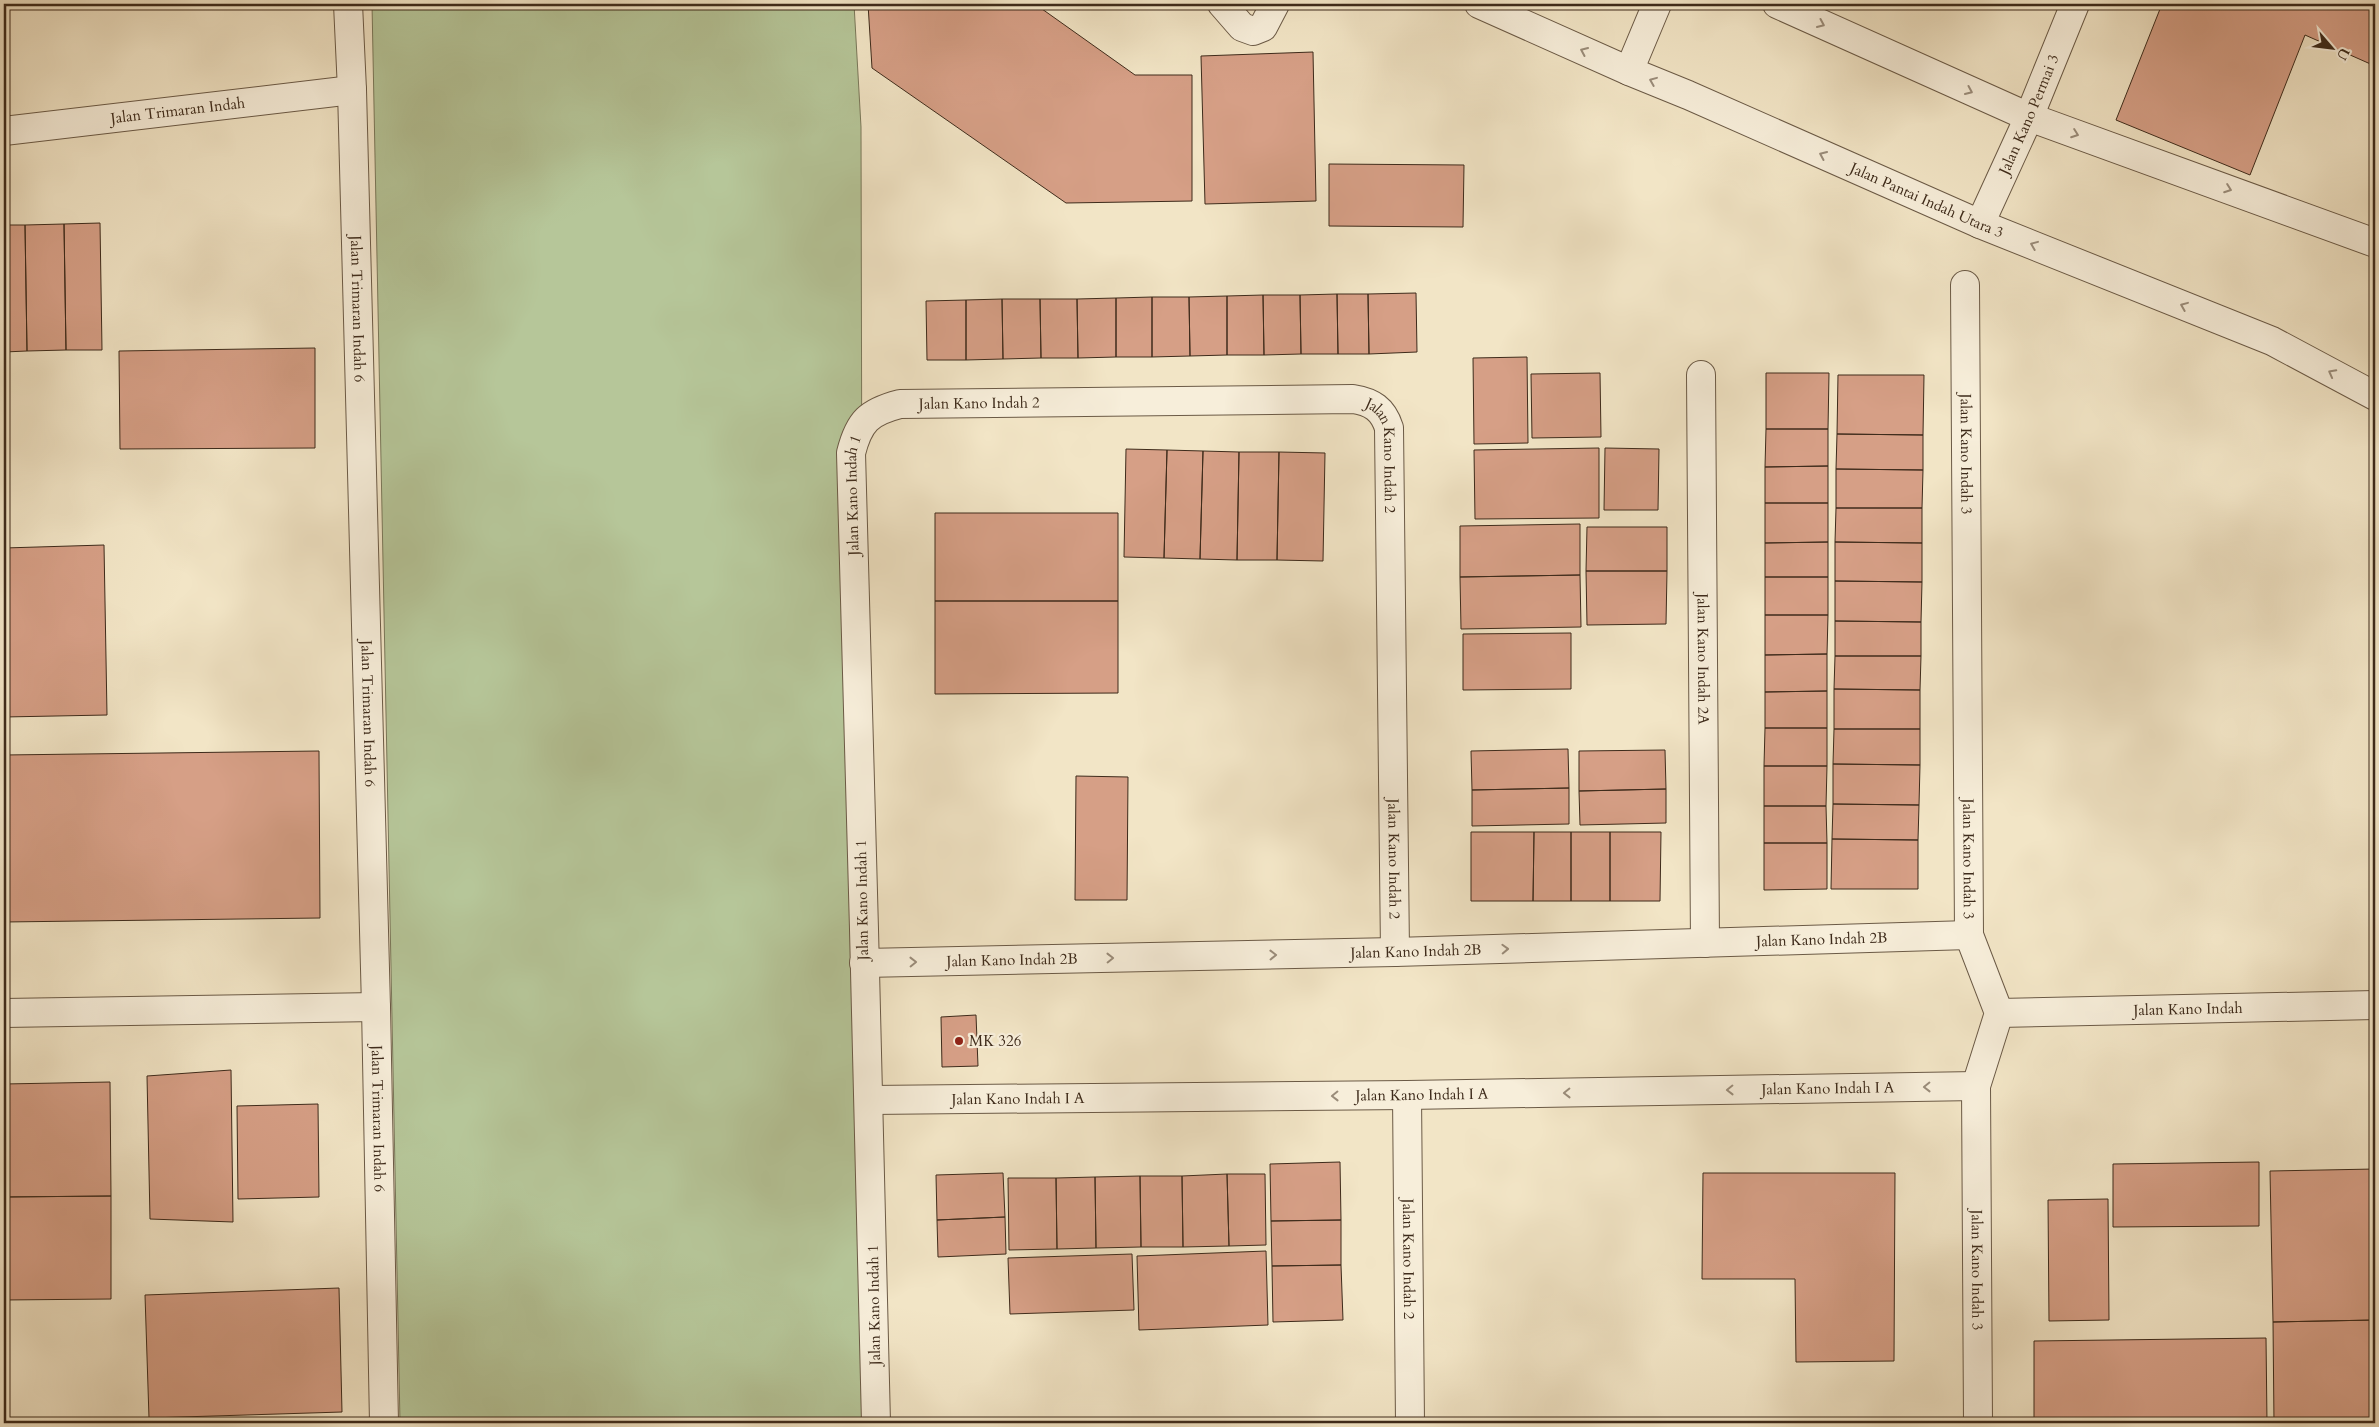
<svg xmlns="http://www.w3.org/2000/svg" width="2379" height="1427" font-family="Cardo,serif">
<style>
.green{fill:#b6c699;stroke:#7a785a}
.building{fill:#d69f86;stroke:#3e2b1b}
.lines{fill:none;stroke-linecap:round;stroke-linejoin:round}
.minor-casing{stroke:#6b5a46;stroke-width:30}
.minor{stroke:#f7eeda;stroke-width:28}
.oneway{stroke:#9a8c7a}
.poi-dot{fill:#8f2418;stroke:#f7eeda;stroke-width:2}
.labels{text-anchor:middle;stroke-width:4.5;stroke-linejoin:round;paint-order:stroke}
.street-label{font-size:15px;fill:#3e2b1b;stroke:#f7eeda}
.poi-label{font-size:15px;fill:#3e2b1b;stroke:#f7eeda;text-anchor:start}
</style>
<rect width="100%" height="100%" fill="#f2e5c6"/>
<filter id="stains"><feTurbulence type="fractalNoise" baseFrequency=".004" numOctaves="4"/><feColorMatrix values="0 0 0 0 .2 0 0 0 0 .09 0 0 0 0 .02 0 0 0 .5 -.17"/></filter>
<radialGradient id="worn" r=".72"><stop offset=".6" stop-color="#630" stop-opacity="0"/><stop offset="1" stop-color="#630" stop-opacity=".3"/></radialGradient>
<path class="green" d="M372,4h482l7,123 3,1296h-464z"/>
<path class="building" d="M868,4h167l100,71h57v126l-126,2 -194,-135z
M2162,4h213v62l-70,-31 -55,140 -134,-55z
M1313,52l3,149 -111,3 -4,-148z
M1329,164l135,1 -1,62 -134,-1z
M100,223l2,127h-36l-2,-126z
M64,224l2,126 -39,1 -2,-126z
M4,225h21l2,126 -23,1z
M1416,293l1,59 -48,2 -1,-60z
M1337,294l1,60h-37l-1,-59z
M1337,294h31l1,60h-31z
M1263,295l1,60h-37v-59z
M1263,295h37l1,59 -37,1z
M1227,296v59l-37,1 -1,-59z
M1152,297v60h-36v-59z
M1152,297h37l1,59 -38,1z
M1116,298v59l-38,1 -1,-59z
M1002,299l1,60 -37,1v-60z
M1002,299h38l1,59 -38,1z
M1040,299h37l1,59h-37z
M966,300v60h-39l-1,-59z
M315,348v100l-195,1 -1,-98z
M1527,357l1,86 -54,1 -1,-86z
M1600,373l1,64 -69,1 -1,-64z
M1766,373h63l-1,56h-62z
M1838,375h86l-1,60 -86,-1z
M1766,429h62v37l-63,1z
M1837,434l86,1v35l-87,-1z
M1599,448v70l-124,1 -1,-69z
M1605,448l54,1 -1,61h-54z
M1126,449l41,1 -3,108 -40,-1z
M1167,450l36,1 -3,108 -36,-1z
M1203,451l36,1 -2,108 -37,-1z
M1239,452h40l-2,108h-40z
M1279,452l46,1 -2,108 -46,-1z
M1828,466v37h-63v-36z
M1836,469l87,1 -1,38h-86z
M1765,503h63v39l-63,1z
M1836,508h86v35l-87,-1z
M935,513h183v88h-183z
M1580,524v51l-120,2v-51z
M1587,527h80v44h-81z
M1828,542v35h-63v-34z
M1835,542l87,1v39l-87,-1z
M104,545l3,170 -103,2v-169z
M1586,571h81l-1,53 -79,1z
M1580,575l1,52 -120,2 -1,-52z
M1765,577h63v38h-63z
M1835,581l87,1 -1,40 -86,-1z
M935,601h183v92l-183,1z
M1765,615h63l-1,39 -62,1z
M1835,621l86,1v34h-86z
M1571,633v56l-108,1v-56z
M1827,654v37l-62,1v-37z
M1835,656h86l-1,34 -86,-1z
M1834,689l86,1v39h-86z
M1827,691v37h-62v-36z
M1765,728h62v38h-63z
M1834,729h86v36l-87,-1z
M1568,749l1,39 -97,2 -1,-39z
M1665,750l1,39 -87,2v-40z
M319,751l1,167 -316,4v-167z
M1833,764l87,1 -1,40 -86,-1z
M1764,766h63l-1,40h-62z
M1076,776l52,1 -1,123h-52z
M1569,788v36l-97,2v-36z
M1666,789v34l-86,2 -1,-34z
M1833,804l86,1 -1,35 -86,-1z
M1764,806h62l1,37h-63z
M1471,832h63l-1,69h-62z
M1534,832h37v69h-38z
M1571,832h39v69h-39z
M1610,832h51l-1,69h-50z
M1832,839l86,1v49h-87z
M1764,843h63v46l-63,1z
M976,1015l2,51 -36,1 -1,-50z
M231,1070l2,152 -83,-3 -3,-143z
M110,1082l1,114 -107,1v-113z
M318,1104l1,93 -81,2 -1,-93z
M1340,1162l1,58 -70,1 -1,-57z
M2259,1162v64l-146,1v-63z
M2375,1169v151l-102,2 -3,-151z
M1003,1173l2,44 -68,3 -1,-45z
M1703,1173h192l-1,188 -98,1 -1,-83h-93z
M1227,1174l2,72 -46,1 -1,-71z
M1227,1174h38l1,71 -37,1z
M1140,1176l1,71 -45,1 -1,-71z
M1140,1176h42l1,71h-42z
M1095,1177l1,71 -39,1 -1,-71z
M1008,1178h48l1,71 -48,1z
M111,1196v103l-107,1v-103z
M2108,1199l1,121 -60,1 -1,-121z
M1005,1217l1,37 -68,3 -1,-37z
M1341,1220v45l-69,1 -1,-45z
M1266,1251l2,74 -129,5 -2,-74z
M1132,1254l2,56 -124,4 -2,-56z
M1341,1265l2,55 -70,2 -1,-56z
M339,1288l3,124 -193,6 -4,-123z
M2375,1320v103h-101l-1,-101z
M2266,1338l1,85h-233v-82z
M1893,1418v5h-109v-4z"/>
<g class="lines">
<g class="minor-casing">
<g id="minor">
<path id="s1" d="M348,4l4,86 24,917 8,416"/>
<path d="M1222,4l20,23 11,4 10,-4 12,-23"/>
<path id="s2" d="M1479,4l150,67 59,24 292,129 292,117 103,55"/>
<path d="M1777,4l252,113 346,126"/>
<path d="M1629,71l28,-67"/>
<path id="s3" d="M4,131l348,-41"/>
<path id="s4" d="M1980,224l49,-107 46,-113"/>
<path id="s5" d="M1965,285l4,650 30,78 -23,73 2,337"/>
<path id="s6" d="M1701,375l4,568"/>
<path id="s7" d="M864,963l531,-11 574,-17"/>
<path d="M4,1013l372,-6"/>
<path id="s8" d="M1999,1013l376,-8"/>
<path id="s9" d="M1407,1095l3,328"/>
<path id="s10" d="M870,1100l537,-5 569,-9"/>
<path id="s11" d="M876,1423c-6,-323 -17,-647 -25,-970 8,-32 18,-41 49,-49l453,-5c19,3 30,10 36,29l6,524"/>
</g>
</g>
<use href="#minor" class="minor"/>
</g>
<defs><path id="oneway-chevron" d="M-2-3.5L2.5 0L-2 3.5" fill="none" stroke-width="1.6" stroke-linecap="round" stroke-linejoin="round" transform="scale(1.25)"/></defs>
<g class="oneway">
<use href="#oneway-chevron" transform="translate(1821 24) rotate(24)"/>
<use href="#oneway-chevron" transform="translate(1584 51) rotate(-156)"/>
<use href="#oneway-chevron" transform="translate(1653 81) rotate(-158)"/>
<use href="#oneway-chevron" transform="translate(1969 91) rotate(24)"/>
<use href="#oneway-chevron" transform="translate(2075 134) rotate(20)"/>
<use href="#oneway-chevron" transform="translate(1823 155) rotate(-156)"/>
<use href="#oneway-chevron" transform="translate(2228 189) rotate(20)"/>
<use href="#oneway-chevron" transform="translate(2034 245) rotate(-158)"/>
<use href="#oneway-chevron" transform="translate(2184 306) rotate(-158)"/>
<use href="#oneway-chevron" transform="translate(2332 373) rotate(-152)"/>
<use href="#oneway-chevron" transform="translate(1505 949) rotate(-2)"/>
<use href="#oneway-chevron" transform="translate(1273 955) rotate(-1)"/>
<use href="#oneway-chevron" transform="translate(1110 958) rotate(-1)"/>
<use href="#oneway-chevron" transform="translate(913 962) rotate(-1)"/>
<use href="#oneway-chevron" transform="translate(1927 1087) rotate(179)"/>
<use href="#oneway-chevron" transform="translate(1730 1090) rotate(179)"/>
<use href="#oneway-chevron" transform="translate(1567 1093) rotate(179)"/>
<use href="#oneway-chevron" transform="translate(1335 1096) rotate(179)"/>
</g>
<circle class="poi-dot" cx="959" cy="1041" r="5"/>
<g class="labels">
<g class="street-label">
<text dy="5" stroke="none"><textPath href="#s3" startOffset="175">Jalan Trimaran Indah</textPath></text>
<text dy="5" stroke="none"><textPath href="#s4" startOffset="120">Jalan Kano Permai 3</textPath></text>
<text dy="5" stroke="none"><textPath href="#s2" startOffset="489">Jalan Pantai Indah Utara 3</textPath></text>
<text dy="5" stroke="none"><textPath href="#s1" startOffset="305">Jalan Trimaran Indah 6</textPath></text>
<text dy="5" stroke="none"><textPath href="#s11" startOffset="1124">Jalan Kano Indah 2</textPath></text>
<text dy="5" stroke="none"><textPath href="#s5" startOffset="169">Jalan Kano Indah 3</textPath></text>
<text dy="5" stroke="none"><textPath href="#s11" startOffset="1572">Jalan Kano Indah 2</textPath></text>
<text dy="5" stroke="none"><textPath href="#s11" startOffset="928">Jalan Kano Indah 1</textPath></text>
<text dy="5" stroke="none"><textPath href="#s6" startOffset="284">Jalan Kano Indah 2A</textPath></text>
<text dy="5" stroke="none"><textPath href="#s1" startOffset="710">Jalan Trimaran Indah 6</textPath></text>
<text dy="5" stroke="none"><textPath href="#s11" startOffset="1978">Jalan Kano Indah 2</textPath></text>
<text dy="5" stroke="none"><textPath href="#s5" startOffset="574">Jalan Kano Indah 3</textPath></text>
<text transform="translate(862 900) rotate(-91)" y="5">Jalan Kano Indah 1</text>
<text dy="5" stroke="none"><textPath href="#s7" startOffset="958">Jalan Kano Indah 2B</textPath></text>
<text dy="5" stroke="none"><textPath href="#s7" startOffset="552">Jalan Kano Indah 2B</textPath></text>
<text dy="5" stroke="none"><textPath href="#s7" startOffset="148">Jalan Kano Indah 2B</textPath></text>
<text dy="5" stroke="none"><textPath href="#s8" startOffset="189">Jalan Kano Indah</textPath></text>
<text dy="5" stroke="none"><textPath href="#s10" startOffset="958">Jalan Kano Indah I A</textPath></text>
<text dy="5" stroke="none"><textPath href="#s10" startOffset="552">Jalan Kano Indah I A</textPath></text>
<text dy="5" stroke="none"><textPath href="#s10" startOffset="148">Jalan Kano Indah I A</textPath></text>
<text dy="5" stroke="none"><textPath href="#s1" startOffset="1115">Jalan Trimaran Indah 6</textPath></text>
<text dy="5" stroke="none"><textPath href="#s9" startOffset="164">Jalan Kano Indah 2</textPath></text>
<text dy="5" stroke="none"><textPath href="#s5" startOffset="994">Jalan Kano Indah 3</textPath></text>
<text transform="translate(874 1305) rotate(-91)" y="5">Jalan Kano Indah 1</text>
</g>
<g class="poi-label">
<text x="969" y="1046">MK 326</text>
</g>
</g>
<rect width="2379" height="1427" fill="none" stroke="#f2e5c6" stroke-width="20"/>
<rect x="5" y="5" width="2369" height="1417" fill="none" stroke="#3e2b1b" stroke-width="2.5"/>
<rect x="10" y="10" width="2359" height="1407" fill="none" stroke="#3e2b1b"/>
<g transform="translate(2332 48) rotate(118)" stroke="#f7eeda" stroke-width="4" paint-order="stroke">
<path d="M0-4L9 19L0 12L-9 19Z" fill="#3e2b1b"/>
<text y="-8" font-size="14" font-weight="bold" text-anchor="middle" fill="#3e2b1b">U</text>
</g>
<rect width="100%" height="100%" filter="url(#stains)"/>
<rect width="100%" height="100%" fill="url(#worn)"/>
</svg>
